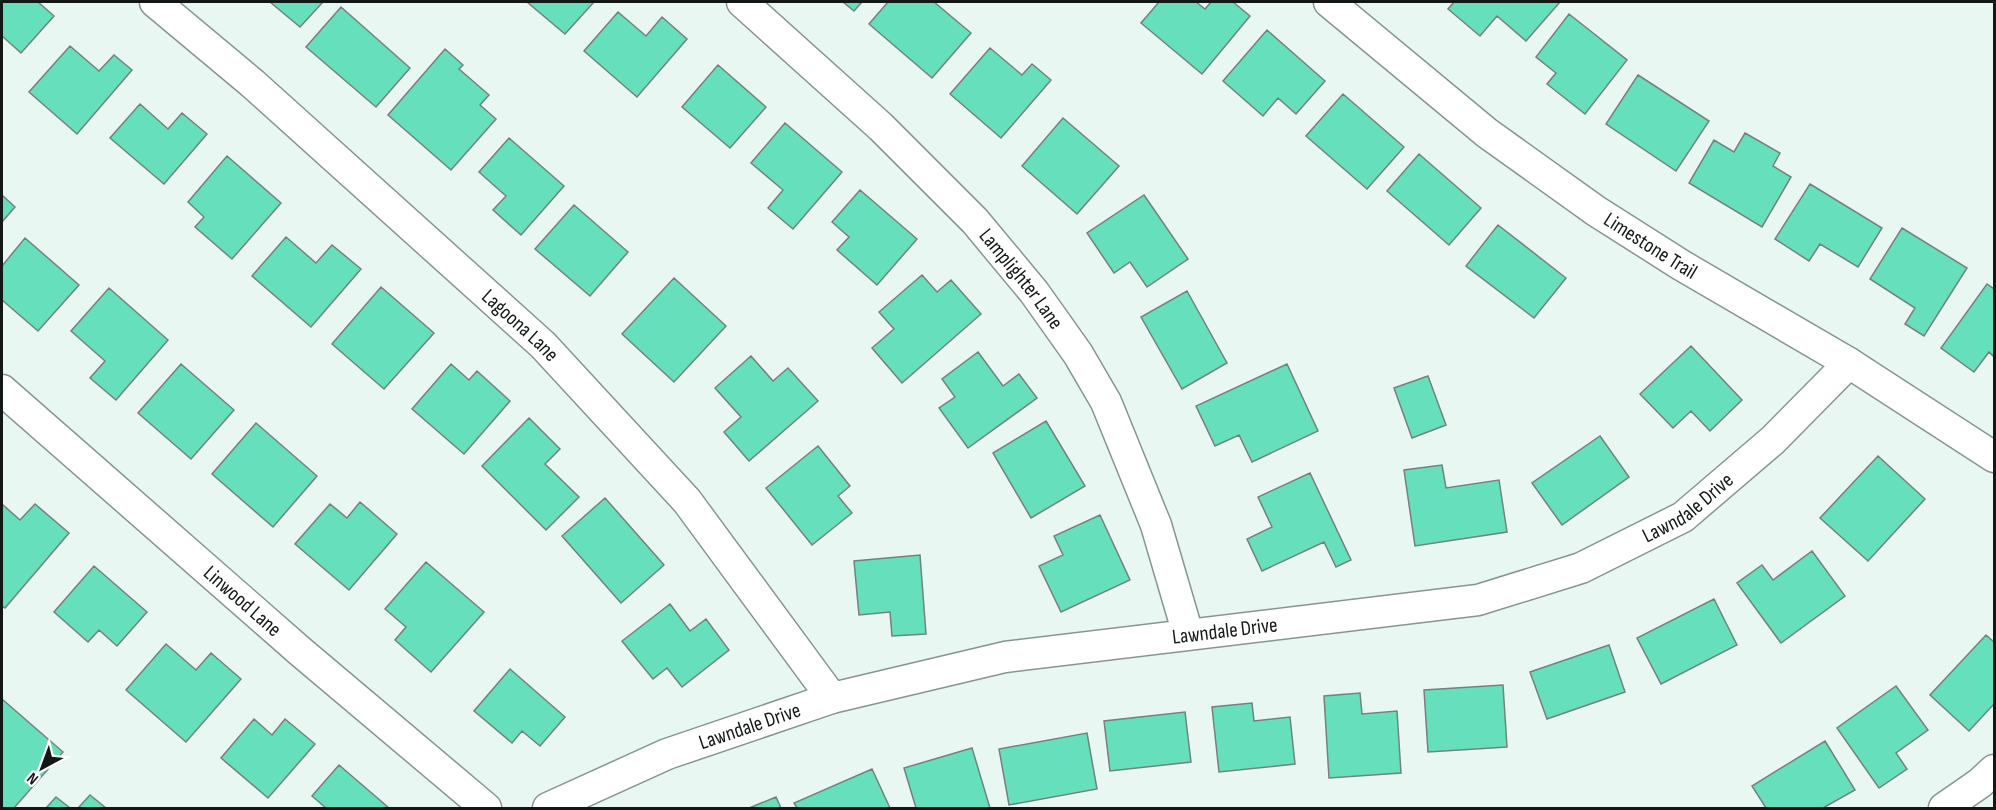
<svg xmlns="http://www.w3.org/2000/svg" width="1996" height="810" font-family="'Sofia Sans Condensed',sans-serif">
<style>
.building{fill:#66e0bc;stroke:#74817c;stroke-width:1.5}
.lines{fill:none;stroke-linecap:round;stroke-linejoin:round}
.street-casing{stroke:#879590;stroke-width:33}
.street{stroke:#fff;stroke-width:30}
.labels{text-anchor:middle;stroke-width:6;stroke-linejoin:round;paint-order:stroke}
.street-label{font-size:21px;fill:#131816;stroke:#fff}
</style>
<rect width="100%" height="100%" fill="#e9f7f2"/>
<path class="building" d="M2,2h36l16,14 -33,37 -19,-17z
M270,2h53l-23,25z
M527,2h67l-29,32z
M843,2h19l-8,9z
M888,2h46l37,31 -39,45 -63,-54z
M1159,2h37l9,7 6,-7h22l17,14 -48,58 -61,-51z
M1454,2h106l-34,39 -29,-25 -17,20 -32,-27z
M341,7l69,61 -34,39 -70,-60z
M618,12l28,24 16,-19 25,22 -50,58 -53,-46z
M1569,14l58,46 -42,54 -38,-30 9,-11 -20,-16z
M1267,30l58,51 -29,33 -18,-16 -15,18 -40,-35z
M70,46l29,25 15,-16 18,15 -55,64 -48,-42z
M990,48l32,27 10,-11 19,16 -50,58 -51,-44z
M445,49l18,16 -4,4 30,26 -9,10 16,14 -45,51 -63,-55z
M718,65l48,42 -36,41 -48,-41z
M1638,75l71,46 -33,50 -70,-47z
M1343,94l61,53 -37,42 -61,-53z
M140,104l28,25 14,-16 25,21 -43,50 -54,-46z
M1063,118l56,48 -42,48 -55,-48z
M785,123l57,49 -49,57 -25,-21 15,-18 -32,-27z
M1745,133l35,20 -7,13 18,11 -29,50 -73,-44 25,-43 20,12z
M509,138l55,48 -43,49 -28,-25 13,-14 -27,-24z
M1419,154l62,54 -32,37 -62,-54z
M227,156l54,47 -49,56 -37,-32 9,-10 -16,-15z
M1810,184l72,44 -24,39 -38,-23 -11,17 -34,-22z
M860,190l57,49 -40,46 -40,-35 12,-13 -17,-15z
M2,195l13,12 -13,15z
M1144,195l44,64 -41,28 -17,-25 -16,11 -27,-40z
M574,205l54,47 -38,44 -55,-47z
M1498,225l68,53 -32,40 -68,-52z
M1902,228l65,40 -43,68 -19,-12 10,-16 -45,-29z
M286,237l30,26 16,-18 29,24 -50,58 -59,-51z
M25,238l54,47 -41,46 -36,-31v-34z
M922,275l15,17 14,-12 30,34 -79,69 -30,-35 22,-19 -15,-17z
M674,278l52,48 -52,56 -52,-48z
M1987,284l7,5v68l-5,-5 -15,20 -33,-24z
M381,287l53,46 -50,56 -52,-45z
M109,288l59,52 -52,60 -26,-22 15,-17 -34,-30z
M1187,291l40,72 -45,26 -41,-72z
M1691,346l51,54 -32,31 -19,-20 -18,17 -33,-34z
M978,352l25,34 16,-12 18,24 -69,50 -29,-40 16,-11 -13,-18z
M751,356l22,25 15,-13 30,33 -69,60 -25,-29 17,-15 -26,-29z
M181,364l53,46 -43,49 -53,-46z
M451,364l18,16 8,-9 33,30 -46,53 -52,-45z
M1287,364l31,67 -66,31 -13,-27 -24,11 -19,-40z
M1428,376l18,49 -34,13 -18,-50z
M529,418l31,31 -15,15 34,33 -33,33 -64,-64z
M1046,421l39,65 -54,32 -38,-65z
M256,423l61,53 -44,51 -61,-53z
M1600,436l29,41 -67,48 -30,-42z
M818,446l32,40 -12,10 14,17 -40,32 -46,-57z
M1878,456l47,43 -57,62 -48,-43z
M1442,465l4,23 53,-8 8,52 -92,14 -11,-76z
M1310,473l41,87 -15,7 -12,-25 -62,29 -15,-32 25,-12 -14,-30z
M605,498l59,67 -43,38 -59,-67z
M360,502l37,32 -48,56 -54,-46 35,-40 17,14z
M2,504l18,16 15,-16 34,29 -64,75 -3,-2z
M1100,515l30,65 -69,32 -22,-46 24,-11 -9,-19z
M1812,551l33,45 -64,47 -44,-60 25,-18 11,15z
M920,555l6,79 -34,2 -2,-24 -31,3 -5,-54z
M426,562l58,50 -53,60 -36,-32 11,-13 -21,-18z
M94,566l53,46 -30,34 -18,-16 -11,12 -34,-30z
M1714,599l23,46 -76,39 -24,-46z
M670,604l20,27 16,-12 23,31 -47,37 -15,-19 -14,11 -31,-38z
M1986,635l8,7v62l-25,27 -39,-36z
M166,644l30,26 15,-17 30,26 -55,63 -60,-52z
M1609,645l16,47 -78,27 -17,-47z
M510,669l55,48 -25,29 -18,-15 -10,12 -38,-32z
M1503,685l4,62 -79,5 -4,-62z
M1896,686l32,44 -32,23 11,16 -28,19 -42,-60z
M1360,693l2,21 35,-3 4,62 -72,5 -5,-82z
M2,699l61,53 -49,56h-12z
M1252,703l2,18 36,-4 5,47 -76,8 -7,-65z
M1185,712l6,50 -81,9 -6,-50z
M254,719l18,16 13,-16 30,25 -47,54 -47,-40z
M1087,733l10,56 -88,16 -10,-56z
M1825,741l30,49 -32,18h-57l-14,-22z
M972,748l18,60h-74l-12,-40z
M339,765l50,43h-63l-14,-12z
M872,769l18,39h-93l-3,-5z
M90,795l16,13h-28z
M56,797l14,11h-24z
M776,797l5,11h-32z"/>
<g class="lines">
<g class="street-casing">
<g id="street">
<path id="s1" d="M155,2l97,81 291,262 144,156 145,197"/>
<path id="s2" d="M742,2l139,125 94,94 59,71 44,62 28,48 50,123 32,109"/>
<path id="s3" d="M1329,2l158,131 109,78 85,54 168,98 145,94"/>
<path id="s4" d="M2,390l299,262 185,156"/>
<path id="s5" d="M548,808l119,-54 165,-56 173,-41 473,-57 103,-32 102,-51 90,-77 76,-77"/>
<path d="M1944,808l36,-25 14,-13"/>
</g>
</g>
<use href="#street" class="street"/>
</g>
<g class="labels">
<g class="street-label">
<text dy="7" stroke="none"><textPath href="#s3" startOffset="404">Limestone Trail</textPath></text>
<text dy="7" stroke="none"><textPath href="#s2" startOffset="394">Lamplighter Lane</textPath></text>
<text dy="7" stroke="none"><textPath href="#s1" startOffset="488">Lagoona Lane</textPath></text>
<text dy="7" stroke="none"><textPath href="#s5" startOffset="1190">Lawndale Drive</textPath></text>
<text dy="7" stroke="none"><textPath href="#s4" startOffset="320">Linwood Lane</textPath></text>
<text dy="7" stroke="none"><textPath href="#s5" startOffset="704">Lawndale Drive</textPath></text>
<text dy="7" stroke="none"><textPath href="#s5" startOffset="218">Lawndale Drive</textPath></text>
</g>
</g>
<rect width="1996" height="810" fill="none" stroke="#131816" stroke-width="6"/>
<g transform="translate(42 768) rotate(221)" stroke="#ffffff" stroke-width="4.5" paint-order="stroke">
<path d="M0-4.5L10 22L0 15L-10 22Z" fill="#131816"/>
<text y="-9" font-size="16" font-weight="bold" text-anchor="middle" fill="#131816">N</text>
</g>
</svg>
